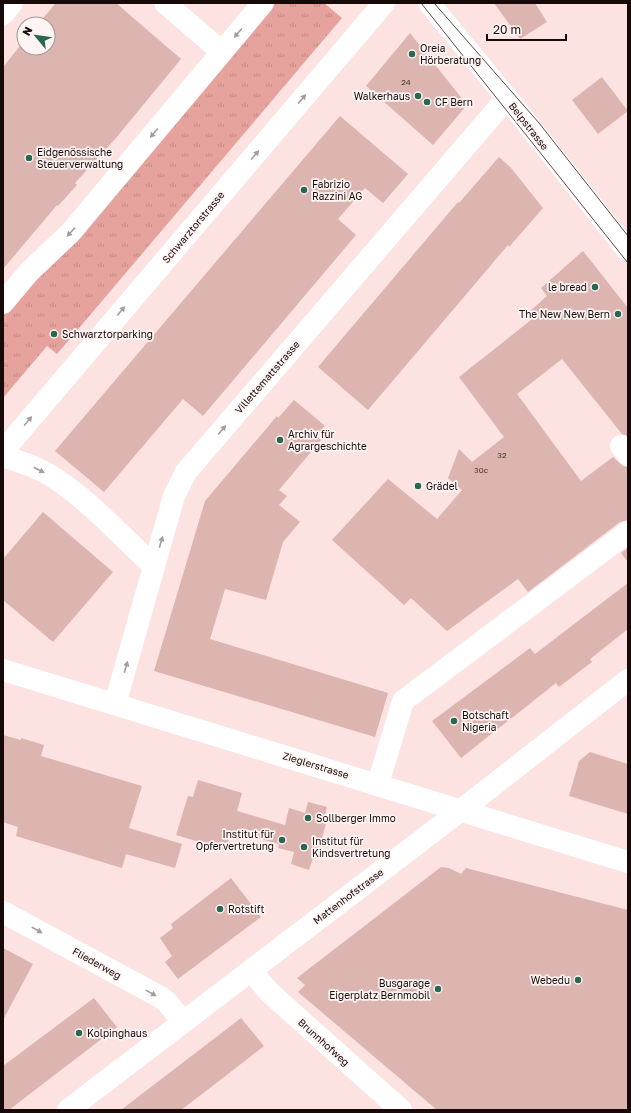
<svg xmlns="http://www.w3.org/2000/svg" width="631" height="1113" font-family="'Golos Text',sans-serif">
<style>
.park{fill:url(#park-tufts)}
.building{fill:#dcb4b0}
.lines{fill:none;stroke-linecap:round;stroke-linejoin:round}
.minor{stroke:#fff;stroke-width:22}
.major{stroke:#fff;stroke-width:22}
.tram{stroke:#5a4948;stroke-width:1}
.oneway{fill:#a29d9c}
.poi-dot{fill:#296752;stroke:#fdf4f3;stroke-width:1.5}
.labels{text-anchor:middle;stroke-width:3.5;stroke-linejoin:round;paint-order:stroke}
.number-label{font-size:8px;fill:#483432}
.poi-label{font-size:10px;fill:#160908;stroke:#fdf4f3;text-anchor:start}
.street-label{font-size:10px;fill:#160908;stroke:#fdf4f3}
</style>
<defs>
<pattern id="park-tufts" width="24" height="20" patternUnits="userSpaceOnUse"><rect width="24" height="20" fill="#e6a29d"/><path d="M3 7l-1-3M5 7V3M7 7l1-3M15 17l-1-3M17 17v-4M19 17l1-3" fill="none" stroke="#c58a86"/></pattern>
</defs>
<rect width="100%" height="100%" fill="#fce2e0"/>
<path class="park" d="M275,3h49l18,15 -285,336 -10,-8 -44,52v-86l73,-76z"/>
<path class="building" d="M56,3h60l65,56 -65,79 -41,45 2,2 -19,21 -1,-1 -54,64v-202l21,-26v7h24v-24h-10z
M494,3h41l12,19 -27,17z
M410,33l57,72 -34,40 -67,-59z
M602,77l26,34 -30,23 -26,-34z
M340,116l68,58 -25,29 -18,-15 -27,31 18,16 -153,181 -20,-17 -79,93 -49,-41z
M499,157l12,11 32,40 -34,39 -1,-2 -140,165 -50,-43 140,-165 1,1z
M583,251l45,57v128l-6,-2 -60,-75 -45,35 64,87 32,-24 10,9 5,1v53l-8,2 -92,70 -10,-13 -71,52 -36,-33 -7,7 -72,-65 56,-61 49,40 25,-29 -14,-12 11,-29 13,13 32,-25 -45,-60 72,-57 -4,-6 20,-18 -6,-8z
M294,400l31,26 -9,10 5,4 -42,50 8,6 -8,9 21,17 -17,20 -17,58 -41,-11 -15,50 178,54 -13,44 -221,-66 51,-170 72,-85 1,2z
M43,512l70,60 -60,70 -50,-42v-41z
M628,548v14l-7,-9z
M628,583v46l-38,30 2,3 -33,25 -3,-4 -95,75 -29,-37 98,-73 5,6z
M3,735l18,5v-2l23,7 -3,11 101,30 -13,42 53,16 -7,24 -49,-14 -4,14 -106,-32 2,-9 -15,-5z
M590,752l38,12v50l-59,-18 10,-35z
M198,780l44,13 -5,18 48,14 4,-17 16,5 3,-11 19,5 -3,12 3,1 -11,39 -3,-1 -4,12 -18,-6 3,-12 -16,-4 1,-4 -48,-13 -5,19 -50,-15 12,-39 5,1z
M441,867l8,1 12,6 5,-6 162,42v200h-191l-139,-118 7,-7 -8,-7z
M231,878l30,39 -83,62 -13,-17 7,-6 -12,-18 13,-10 -2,-4z
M3,948l30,16 -30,56z
M94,998l23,29 -108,83h-6v-44z
M241,1018l23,28 -36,28 -47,36h-60z"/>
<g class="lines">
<path class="minor" d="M165,3l57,49
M429,3l78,95 121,153
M3,14l9,-11
M3,303l26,-31 42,-40 192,-229
M621,446l7,9
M3,456c18,6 37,12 53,23 36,24 66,58 98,87
M115,704l59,-208 12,-24 321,-374
M378,784l25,-83 225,-169
M3,912l159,86 5,4 16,20
M251,970l18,22 132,118
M68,1110l392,-299 168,-131"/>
<path class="major" d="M3,451l381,-448
M3,670l625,192"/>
<path class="tram" d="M421,3l207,260
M434,3l105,120 89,113"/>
</g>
<defs><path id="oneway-solid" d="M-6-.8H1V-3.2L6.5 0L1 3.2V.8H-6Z"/></defs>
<g class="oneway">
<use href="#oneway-solid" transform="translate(238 33) rotate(130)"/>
<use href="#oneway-solid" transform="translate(302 99) rotate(-50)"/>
<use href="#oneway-solid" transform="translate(154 133) rotate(130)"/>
<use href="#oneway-solid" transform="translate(255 155) rotate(-50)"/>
<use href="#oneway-solid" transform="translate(71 232) rotate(133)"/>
<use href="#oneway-solid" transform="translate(121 311) rotate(-50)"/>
<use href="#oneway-solid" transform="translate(28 421) rotate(-50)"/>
<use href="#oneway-solid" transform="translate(222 430) rotate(-49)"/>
<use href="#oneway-solid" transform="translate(39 470) rotate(28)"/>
<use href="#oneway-solid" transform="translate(161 542) rotate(-74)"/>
<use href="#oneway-solid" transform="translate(126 667) rotate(-74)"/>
<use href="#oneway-solid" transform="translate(37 930) rotate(29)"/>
<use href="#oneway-solid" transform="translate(151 993) rotate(29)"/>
</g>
<g class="poi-dot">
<circle cx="412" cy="54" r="4"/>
<circle cx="418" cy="96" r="4"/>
<circle cx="427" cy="102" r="4"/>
<circle cx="29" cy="158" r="4"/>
<circle cx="304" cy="190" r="4"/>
<circle cx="595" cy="287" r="4"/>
<circle cx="618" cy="314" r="4"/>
<circle cx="54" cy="334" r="4"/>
<circle cx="280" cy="440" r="4"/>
<circle cx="418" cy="486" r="4"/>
<circle cx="454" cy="721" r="4"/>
<circle cx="308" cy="818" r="4"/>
<circle cx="282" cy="840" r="4"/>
<circle cx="304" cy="847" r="4"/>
<circle cx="220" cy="909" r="4"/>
<circle cx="578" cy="980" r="4"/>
<circle cx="438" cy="989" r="4"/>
<circle cx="79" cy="1033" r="4"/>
</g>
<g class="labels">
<g class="number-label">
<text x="406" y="85">24</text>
<text x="502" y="458">32</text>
<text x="481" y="473">30c</text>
</g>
<g class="poi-label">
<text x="420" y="52">Oreia<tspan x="420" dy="12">Hörberatung</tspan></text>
<text x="410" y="100" text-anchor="end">Walkerhaus</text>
<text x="435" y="106">CF Bern</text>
<text x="37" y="156">Eidgenössische<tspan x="37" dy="12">Steuerverwaltung</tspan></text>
<text x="312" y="188">Fabrizio<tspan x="312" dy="12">Razzini AG</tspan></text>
<text x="587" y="291" text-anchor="end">le bread</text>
<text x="610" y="318" text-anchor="end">The New New Bern</text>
<text x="62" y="338">Schwarztorparking</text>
<text x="288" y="438">Archiv für<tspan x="288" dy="12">Agrargeschichte</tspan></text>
<text x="426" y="490">Grädel</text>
<text x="462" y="719">Botschaft<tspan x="462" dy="12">Nigeria</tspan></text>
<text x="316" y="822">Sollberger Immo</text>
<text x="274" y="838" text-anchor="end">Institut für<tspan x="274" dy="12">Opfervertretung</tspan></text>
<text x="312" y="845">Institut für<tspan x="312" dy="12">Kindsvertretung</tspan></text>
<text x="228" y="913">Rotstift</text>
<text x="570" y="984" text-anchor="end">Webedu</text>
<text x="430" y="987" text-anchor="end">Busgarage<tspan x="430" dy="12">Eigerplatz Bernmobil</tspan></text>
<text x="87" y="1037">Kolpinghaus</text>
</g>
<g class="street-label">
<text transform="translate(529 126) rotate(52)" y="4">Belpstrasse</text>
<text transform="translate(193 227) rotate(-50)" y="4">Schwarztorstrasse</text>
<text transform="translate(267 377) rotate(-49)" y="4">Villettemattstrasse</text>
<text transform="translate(316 765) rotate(17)" y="4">Zieglerstrasse</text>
<text transform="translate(348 896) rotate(-37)" y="4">Mattenhofstrasse</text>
<text transform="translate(97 963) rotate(29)" y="4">Fliederweg</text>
<text transform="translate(324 1042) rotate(42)" y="4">Brunnhofweg</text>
</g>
</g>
<rect width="631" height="1113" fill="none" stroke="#160908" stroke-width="8"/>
<g transform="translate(36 36) rotate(299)"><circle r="19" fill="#fdf4f3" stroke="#a19695"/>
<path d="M0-3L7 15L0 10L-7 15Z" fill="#296752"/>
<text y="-6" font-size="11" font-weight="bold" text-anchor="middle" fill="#160908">N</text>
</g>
<path d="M487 34v6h79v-6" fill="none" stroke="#160908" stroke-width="2"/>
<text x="493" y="34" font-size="12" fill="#160908" stroke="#fdf4f3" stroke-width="3" paint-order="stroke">20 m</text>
</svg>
